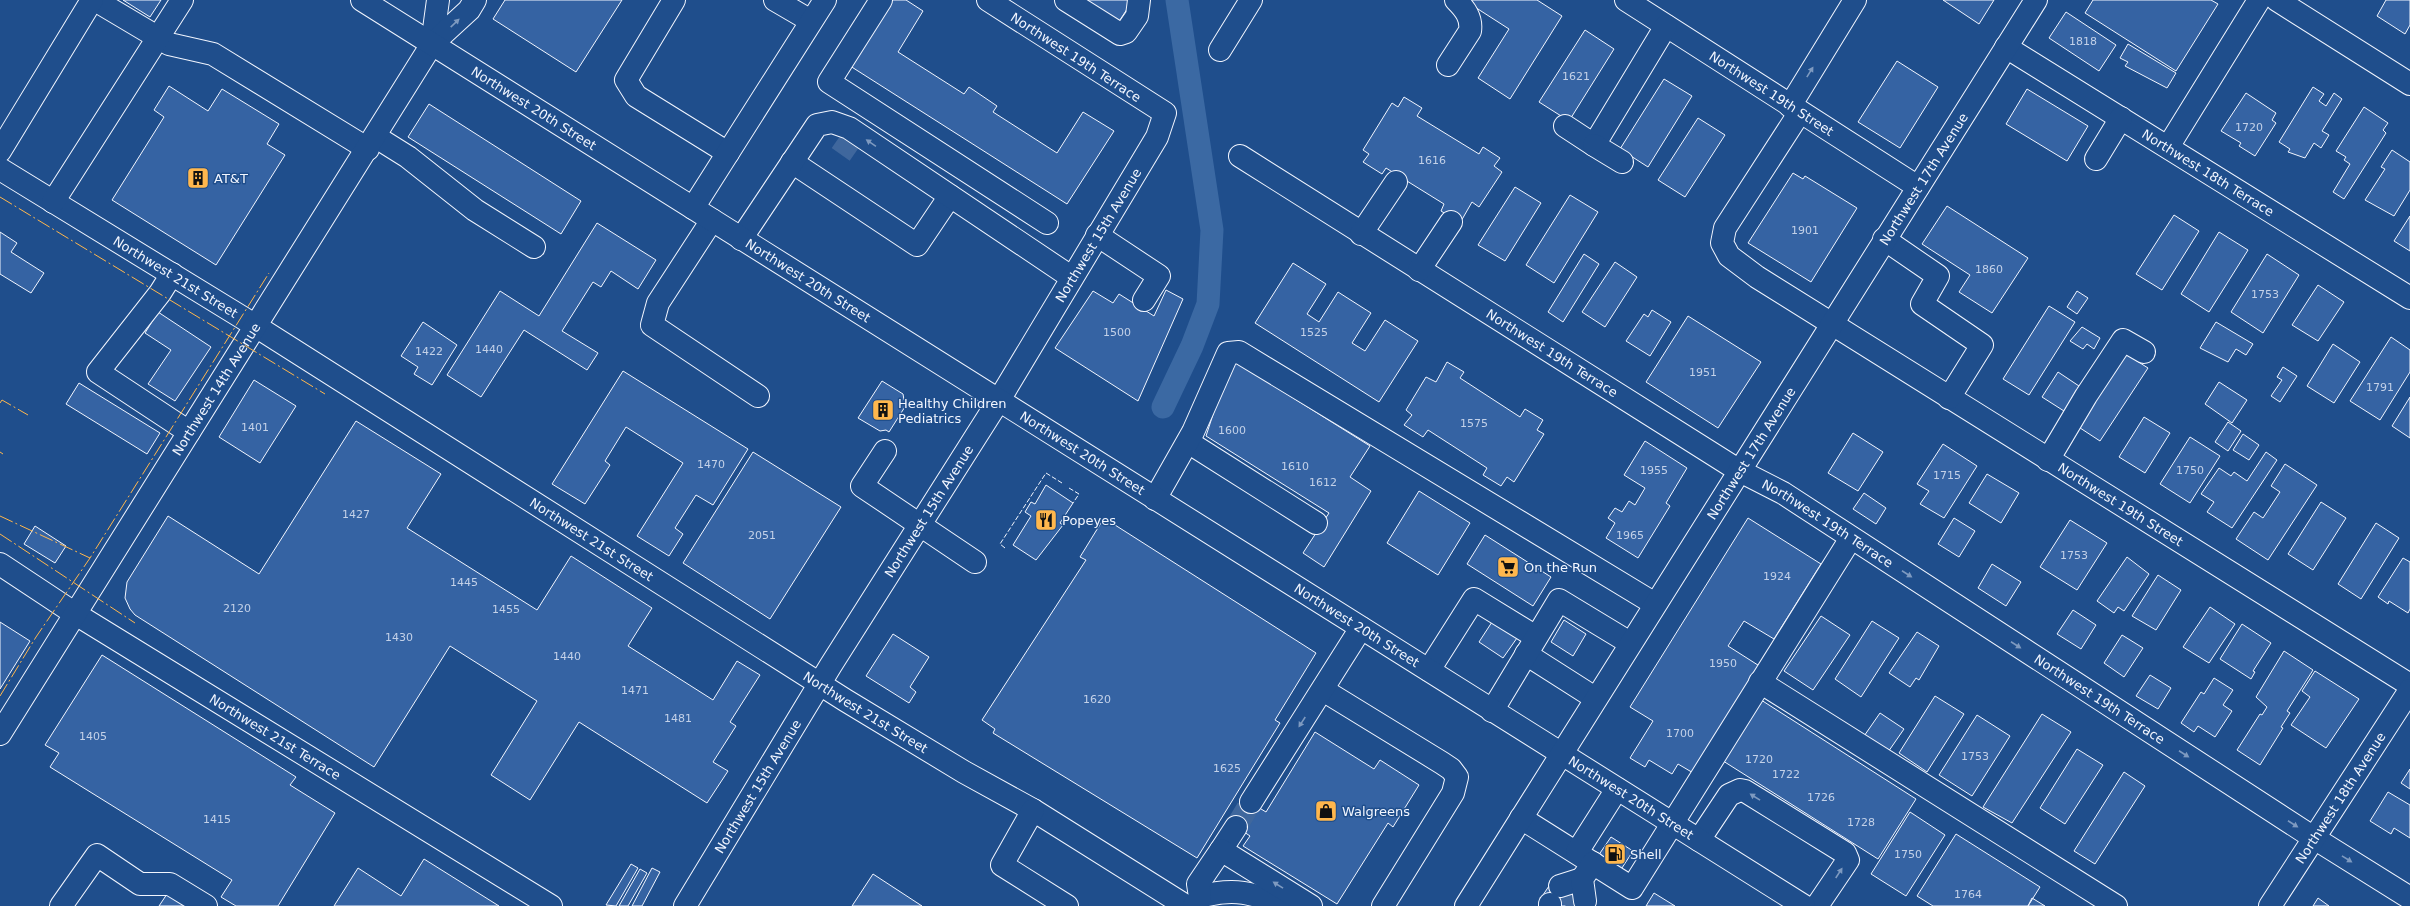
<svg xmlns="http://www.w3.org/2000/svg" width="2410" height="906" font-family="'DejaVu Sans',sans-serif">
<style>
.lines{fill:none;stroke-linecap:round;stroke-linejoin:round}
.canal{stroke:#3b69a3;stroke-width:23}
.building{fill:#3563a3;stroke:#f2f6ff}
.minor-tunnel{stroke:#3f679d;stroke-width:22;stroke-dasharray:22 11;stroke-linecap:butt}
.minor-casing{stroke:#f2f6ff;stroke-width:24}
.major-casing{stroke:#f2f6ff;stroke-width:24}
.minor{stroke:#1f4e8c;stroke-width:22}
.major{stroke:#1f4e8c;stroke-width:22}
.fence{stroke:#f2f6ff;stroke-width:1;stroke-dasharray:5 2;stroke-linecap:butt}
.power{stroke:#ffb74d;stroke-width:1;stroke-dasharray:14 3 2 3;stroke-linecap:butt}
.oneway{fill:#7e9ac0}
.labels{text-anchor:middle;stroke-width:3;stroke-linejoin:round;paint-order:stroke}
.number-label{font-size:11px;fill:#c3d1e8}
.street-label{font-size:13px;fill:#f2f6ff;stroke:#1f4e8c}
.poi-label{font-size:13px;fill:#f2f6ff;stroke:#1f4e8c;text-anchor:start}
</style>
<rect width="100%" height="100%" fill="#1f4e8c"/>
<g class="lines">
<path class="canal" d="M1163,407l29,-61 16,-42 4,-74 -35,-230"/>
</g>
<path class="building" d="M123,0h38l-11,17z
M505,0h117l-46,72 -83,-53z
M888,0h18l17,11 -25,41 66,42 5,-7 28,19 -4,6 64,41 26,-41 31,19 -47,73 -220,-140z
M1076,0h57l-17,26z
M1469,0h68l25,16 -52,83 -32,-21 31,-49 -42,-27z
M1943,0h51l-15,24z
M2093,0h118l7,4 -42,67 -91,-58z
M2386,0h24v25l-5,9 -28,-18z
M2066,12l50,33 -17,26 -50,-33z
M1585,30l29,19 -45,72 -30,-19z
M2128,44l48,29 -9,15 -42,-22 3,-4 -8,-4z
M1897,61l41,26 -38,61 -42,-26z
M1664,79l28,17 -44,71 -28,-18z
M169,86l39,25 14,-22 57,35 -12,20 18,11 -69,110 -104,-65 52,-83 -10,-7z
M2313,87l11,7 -5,7 7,5 8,-13 8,6 -20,32 7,4 -8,13 -7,-5 -9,15 -17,-6 2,-3 -11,-7z
M2027,89l61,37 -21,35 -61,-37z
M2246,93l30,20 -4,7 4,3 -21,33 -16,-10 2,-3 -20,-12z
M1404,97l18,11 -5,8 62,38 4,-7 17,11 -6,8 8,6 -23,35 -7,-5 -12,21 -19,-12 3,-7 -58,-36 -4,6 -19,-12 6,-8 -6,-4 29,-47 6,4z
M429,104l152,97 -20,33 -153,-97z
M2364,107l24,16 -5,7 3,3 -42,66 -11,-7 17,-28 -6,-4 2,-3 -10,-6z
M1698,118l27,17 -40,62 -27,-17z
M2392,150l18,12v28l-16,26 -29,-16 20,-31 -4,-2z
M1793,173l10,6 2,-3 52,32 -46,74 -63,-39z
M1515,187l26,16 -36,58 -27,-16z
M1570,195l28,17 -44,71 -28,-18z
M1947,206l81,52 -36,55 -33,-21 11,-17 -48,-31z
M2174,215l25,16 -37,59 -26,-16z
M2410,216v35l-16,-10z
M597,223l59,37 -18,29 -27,-18 -10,16 -8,-5 -31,49 36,22 -11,17 -63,-40 -43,67 -34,-22 53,-84 39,25z
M0,232l17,11 -6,9 33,21 -13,20 -31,-19z
M2219,232l29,18 -39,62 -28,-18z
M1584,254l15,10 -36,58 -15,-10z
M2267,254l32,21 -36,58 -32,-21z
M1615,262l22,15 -32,50 -23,-15z
M1293,263l33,21 -19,30 12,8 19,-30 33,21 -19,30 13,8 20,-31 33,21 -39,61 -124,-79z
M2318,285l26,17 -26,39 -26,-16z
M1166,290l17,9 -45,102 -83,-53 38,-57 20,12 6,-9 35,22z
M2077,291l11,7 -11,16 -10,-7z
M2049,306l26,16 -46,73 -26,-16z
M1652,310l19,12 -21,34 -24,-15 18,-27 4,3z
M158,312l53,35 -36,54 -27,-17 23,-34 -26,-17z
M1688,316l73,46 -43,66 -72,-46z
M423,322l34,23 -25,40 -18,-11 4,-7 -17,-11z
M2216,322l37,22 -7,11 -10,-6 -8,13 -28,-14z
M2082,327l18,11 -6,11 -7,-5 -4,5 -13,-8z
M2391,337l19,13v22l-30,48 -30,-19z
M2333,344l27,18 -26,41 -27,-17z
M2121,351l27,17 -48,73 -26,-17z
M1231,359l139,87 -20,31 21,14 -47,76 -21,-14 26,-40 -123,-77z
M1447,362l17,10 -4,6 60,39 5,-8 18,11 -6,10 7,4 -30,48 -7,-5 -6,9 -18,-11 4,-7 -59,-38 -5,7 -19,-12 8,-10 -6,-5 20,-33 10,5z
M2283,367l14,9 -17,26 -9,-6 11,-16 -5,-3z
M623,371l125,78 -35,56 -17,-10 -21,33 8,6 -14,22 -32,-20 46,-73 -57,-36 -21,34 5,4 -25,39 -33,-20z
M2058,372l21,14 -15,25 -22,-14z
M254,380l42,26 -36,57 -41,-26z
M882,381l21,13 1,6 4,2 -19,30 -3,-2 -6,1 -22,-13z
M2219,382l28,18 -15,23 -27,-19z
M79,383l81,50 -13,21 -81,-50z
M2410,397v41l-18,-12z
M2144,417l26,16 -25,40 -26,-16z
M356,421l85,53 -34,54 130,82 34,-54 81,52 -24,38 85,54 24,-39 23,14 -30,47 6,4 -23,36 15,9 -21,32 -128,-81 -49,78 -39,-25 46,-74 -87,-55 -76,121 -239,-152 -5,-6 -5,-11 2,-16 41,-66 91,58z
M2228,422l13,9 -13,20 -13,-9z
M1853,433l30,19 -25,39 -30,-18z
M2243,434l16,11 -10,15 -16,-10z
M2190,437l30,19 -30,47 -30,-19z
M1645,441l42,27 -21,35 4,3 -32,52 -32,-20 9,-15 -7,-5 7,-10 7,4 7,-11 6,4 10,-17 -21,-13z
M1943,444l34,22 -33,52 -24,-14 9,-13 -12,-7z
M753,452l88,55 -71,112 -87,-56z
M2266,452l11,8 -45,68 -25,-16 7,-10 -13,-8 18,-26 12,8 3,-4 13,9z
M2285,464l32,21 -49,75 -32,-21 18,-27 9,6 17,-26 -9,-6z
M1987,474l32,19 -18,30 -32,-20z
M1046,485l27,18 -13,20 3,2 -27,35 -23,-15 18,-29 -6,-4 6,-10 4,2z
M1419,491l51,32 -32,52 -51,-32z
M1864,493l22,15 -10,16 -23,-15z
M2321,502l25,16 -33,52 -25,-16z
M1104,518l212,135 -41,67 5,3 -83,135 -204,-125 2,-4 -13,-9 104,-160 -6,-3z
M1748,518l73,46 -47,75 -30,-18 -16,25 33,21 -66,107 -17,-10 -6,10 -23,-14 -4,7 -15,-9 23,-37 -23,-14z
M1954,518l21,13 -16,26 -21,-13z
M2070,520l37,23 -30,47 -37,-23z
M2376,523l23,15 -38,61 -23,-15z
M35,526l31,20 -11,17 -31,-19z
M1485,535l66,42 -18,29 -66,-42z
M2127,557l22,17 -25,37 -6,-4 -4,6 -17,-12z
M2403,558l7,4v47l-2,4 -19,-12 -1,3 -10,-7z
M1992,564l29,18 -15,24 -28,-18z
M2158,575l23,15 -25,40 -24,-14z
M2210,607l25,17 -26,39 -26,-16z
M2073,610l23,15 -15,24 -24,-15z
M1821,616l29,19 -37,55 -29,-19z
M1564,620l22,14 -13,22 -22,-14z
M1872,621l27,17 -38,59 -26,-18z
M0,622l30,19 -30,48z
M1492,622l25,16 -14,20 -24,-16z
M2242,624l29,19 -18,28 2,1 -4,7 -31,-20z
M1917,632l22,14 -20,34 -3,-2 -6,9 -21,-14z
M893,634l36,23 -19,30 6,5 -7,11 -43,-27z
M2122,635l21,13 -19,29 -20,-14z
M2284,651l29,19 -26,41 3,2 -9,14 2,1 -23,37 -23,-15 23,-36 2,1 5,-8 -11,-10z
M102,655l194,122 -6,8 45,28 -57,93h-42l-15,-9 11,-17 -182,-113 9,-14 -14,-8z
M2315,671l44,28 -33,49 -35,-23 19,-28 -8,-6z
M2150,675l21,13 -13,21 -22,-13z
M2214,678l19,12 -10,15 9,6 -17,26 -17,-11 -4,6 -13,-9 20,-31 3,2z
M1935,696l29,18 -37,58 -28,-19z
M1758,698l158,101 -38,60 -158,-100z
M1880,713l24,16 -18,26 -24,-16z
M2042,714l29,18 -59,91 -29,-16z
M1977,715l33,21 -38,60 -33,-21z
M1315,732l59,37 6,-9 39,25 -26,42 -5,-4 -51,81 -94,-58 7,-10 -22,-15 15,-23 23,14z
M2077,749l26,16 -38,59 -25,-16z
M2410,769v20l-9,-6z
M2124,772l21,14 -50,78 -21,-13z
M2388,792l22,13v33l-16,-10 -3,6 -21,-13z
M1910,812l35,23 -39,61 -35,-22z
M1956,834l84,53 -12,19h-95l-16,-10z
M1611,837l22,14 -13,20 -22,-15z
M424,859l75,47h-165l24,-38 43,28z
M631,864l7,4 -22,38 -10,-1z
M652,868l8,4 -18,34h-10z
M640,869l7,4 -19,33h-9z
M873,874l49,32h-70z
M1553,880l39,26h-38l-13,-8z
M169,891l24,15h-34z
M1654,893l21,13h-29z
M2032,898l13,8h-17z
M2318,898l11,8h-16z"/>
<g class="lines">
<path class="minor-tunnel" d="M838,139l20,14
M1236,827l15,-25
M1566,906l9,-11"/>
<g class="minor-casing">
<g id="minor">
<path d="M95,0l74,44 44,10 155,95"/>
<path d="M674,0l-48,80 10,16 92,57"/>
<path d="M775,0l36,21"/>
<path d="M881,0l-52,82 218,141"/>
<path d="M1066,0l54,34 6,-2 11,-16 2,-16"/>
<path id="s1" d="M1626,0l292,187"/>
<path d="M2277,0l133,84"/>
<path d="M432,44l6,-44"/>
<path id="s2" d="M2006,47l404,251"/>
<path d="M1220,50l31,-50"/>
<path d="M1448,65l22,-34c2,-13 -5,-22 -14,-31"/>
<path d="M1790,106l65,-106"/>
<path id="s3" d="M1800,112l-75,116 -3,15 7,13 28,21 653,408"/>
<path d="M1565,126l29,19 72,-119"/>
<path d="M376,137l32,20 67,53 59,37"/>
<path d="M1594,145l28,17"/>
<path d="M2168,147l91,-147"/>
<path d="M0,151l92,-151"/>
<path id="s4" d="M1240,156l498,314 45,23 531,345 96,60"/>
<path d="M2096,159l25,-41"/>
<path d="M792,162l125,83 33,-49"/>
<path id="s5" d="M0,169l243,149 602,382 119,72 69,38 153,96"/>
<path d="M53,202l129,-202"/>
<path d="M693,208l132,-208"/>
<path d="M712,220l-54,83 -6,22 106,71"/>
<path d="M1361,234l35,-52"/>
<path d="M1097,235l62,41 -15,24"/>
<path d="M741,239l76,-114 15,-3 17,6 222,149"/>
<path d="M1884,239l54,37 -16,28 60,41 -33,53"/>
<path d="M1419,270l32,-48"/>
<path d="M172,274l-12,19 -62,79 91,60"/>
<path d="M1188,442l128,81"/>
<path d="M885,451l-23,35 113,76"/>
<path d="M2048,460l38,-64 37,-56 21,12"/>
<path d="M1155,499l38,-67 35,-79 11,-1 416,252"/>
<path id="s6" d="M0,564l74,49 477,293"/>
<path d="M1526,654l69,44"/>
<path d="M1429,670l45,-71 62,38"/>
<path d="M1760,682l356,224"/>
<path d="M1323,690l119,73 9,6 6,8 -4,16 -70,113"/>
<path d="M1492,711l67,-111 71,43"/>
<path id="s7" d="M0,734l432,-690 37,-34 6,-10"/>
<path d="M1251,802l110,-174"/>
<path d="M1033,810l-31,55 65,41"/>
<path d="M1521,818l111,70 219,-350"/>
<path d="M1699,840l30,-45 11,-5 5,1 100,62 3,7 -31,46"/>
<path d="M1221,850l15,-23"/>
<path d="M1577,852l40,-63"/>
<path d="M1560,886l22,-7"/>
<path d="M1200,897c34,-10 53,-4 85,9"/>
<path d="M1585,901l-3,-22 11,-16"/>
<path d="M1550,904v2"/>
<path d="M61,906l36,-51 43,29h30l36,22"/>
<path id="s8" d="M685,906l146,-241 168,-265 158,-263 8,-24 -177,-113"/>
<path d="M1194,906l6,-9 -2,-13 23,-34 90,56"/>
<path id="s9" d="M2270,906l140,-216"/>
</g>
</g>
<g class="major-casing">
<g id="major">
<path id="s10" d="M362,0l1442,906"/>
<path id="s11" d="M1466,906l570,-906"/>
</g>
</g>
<use href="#minor" class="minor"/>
<use href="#major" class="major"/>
<path class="fence" d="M1069,488l10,6 -6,9
M1005,548l-5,-4 46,-71 16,10"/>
<path class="power" d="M0,197l325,197
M0,403l2,-3 26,15
M0,452l3,2
M0,516l90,42 179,-285
M0,534l135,89
M0,696l36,-59 54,-79"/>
</g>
<defs><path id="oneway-solid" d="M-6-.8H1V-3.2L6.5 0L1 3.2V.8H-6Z"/></defs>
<g class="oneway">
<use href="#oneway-solid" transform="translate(455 23) rotate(-44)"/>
<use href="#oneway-solid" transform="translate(1810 72) rotate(-58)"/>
<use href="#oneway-solid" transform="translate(871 143) rotate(-146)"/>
<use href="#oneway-solid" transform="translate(1907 574) rotate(33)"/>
<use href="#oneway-solid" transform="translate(2016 645) rotate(33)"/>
<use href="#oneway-solid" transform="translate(1302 722) rotate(123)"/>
<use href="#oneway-solid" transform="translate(2184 754) rotate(33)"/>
<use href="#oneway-solid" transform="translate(1755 797) rotate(-148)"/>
<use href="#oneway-solid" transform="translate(2293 824) rotate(33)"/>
<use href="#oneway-solid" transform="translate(2347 859) rotate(32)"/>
<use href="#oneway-solid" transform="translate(1839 873) rotate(-57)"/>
<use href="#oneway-solid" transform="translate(1278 885) rotate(-148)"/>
</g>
<defs>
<g id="building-square" transform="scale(1.15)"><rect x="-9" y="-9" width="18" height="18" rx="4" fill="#ffb74d" stroke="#1f4e8c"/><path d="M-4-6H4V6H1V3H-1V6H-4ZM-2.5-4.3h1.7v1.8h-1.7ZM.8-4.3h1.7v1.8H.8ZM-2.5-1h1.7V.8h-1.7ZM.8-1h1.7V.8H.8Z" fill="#111"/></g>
<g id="restaurant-square" transform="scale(1.15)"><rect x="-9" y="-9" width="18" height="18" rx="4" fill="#ffb74d" stroke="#1f4e8c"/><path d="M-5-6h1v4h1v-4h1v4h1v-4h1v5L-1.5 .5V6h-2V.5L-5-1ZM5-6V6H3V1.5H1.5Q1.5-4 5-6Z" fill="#111"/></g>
<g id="supermarket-square" transform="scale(1.15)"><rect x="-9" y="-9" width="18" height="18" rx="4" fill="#ffb74d" stroke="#1f4e8c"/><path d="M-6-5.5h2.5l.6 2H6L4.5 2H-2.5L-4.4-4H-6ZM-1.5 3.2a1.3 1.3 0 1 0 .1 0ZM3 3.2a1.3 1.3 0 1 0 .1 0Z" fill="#111"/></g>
<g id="shop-square" transform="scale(1.15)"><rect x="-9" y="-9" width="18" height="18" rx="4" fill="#ffb74d" stroke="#1f4e8c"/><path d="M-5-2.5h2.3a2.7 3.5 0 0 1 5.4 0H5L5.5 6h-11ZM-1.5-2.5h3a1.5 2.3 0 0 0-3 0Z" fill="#111"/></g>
<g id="fuel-square" transform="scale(1.15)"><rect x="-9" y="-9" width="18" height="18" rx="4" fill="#ffb74d" stroke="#1f4e8c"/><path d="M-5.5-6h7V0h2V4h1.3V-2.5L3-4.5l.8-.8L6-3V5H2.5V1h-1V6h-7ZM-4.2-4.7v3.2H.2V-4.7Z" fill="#111"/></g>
</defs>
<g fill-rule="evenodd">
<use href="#building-square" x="198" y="178"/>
<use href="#building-square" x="883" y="410"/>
<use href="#restaurant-square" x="1046" y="520"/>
<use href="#supermarket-square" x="1508" y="567"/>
<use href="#shop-square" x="1326" y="811"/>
<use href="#fuel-square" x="1615" y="854"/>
</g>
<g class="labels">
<g class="number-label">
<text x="2083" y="45">1818</text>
<text x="1576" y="80">1621</text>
<text x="2249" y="131">1720</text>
<text x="1432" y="164">1616</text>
<text x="1805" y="234">1901</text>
<text x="1989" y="273">1860</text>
<text x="2265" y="298">1753</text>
<text x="1117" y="336">1500</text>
<text x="1314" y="336">1525</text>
<text x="489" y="353">1440</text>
<text x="429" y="355">1422</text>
<text x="1703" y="376">1951</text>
<text x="2380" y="391">1791</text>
<text x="1474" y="427">1575</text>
<text x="255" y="431">1401</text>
<text x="1232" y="434">1600</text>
<text x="711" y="468">1470</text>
<text x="1295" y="470">1610</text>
<text x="1654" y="474">1955</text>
<text x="2190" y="474">1750</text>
<text x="1947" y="479">1715</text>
<text x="1323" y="486">1612</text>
<text x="356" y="518">1427</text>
<text x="762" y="539">2051</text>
<text x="1630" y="539">1965</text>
<text x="2074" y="559">1753</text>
<text x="1777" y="580">1924</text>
<text x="464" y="586">1445</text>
<text x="237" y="612">2120</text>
<text x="506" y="613">1455</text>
<text x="399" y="641">1430</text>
<text x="567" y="660">1440</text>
<text x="1723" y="667">1950</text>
<text x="635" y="694">1471</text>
<text x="1097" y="703">1620</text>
<text x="678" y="722">1481</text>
<text x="1680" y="737">1700</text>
<text x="93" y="740">1405</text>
<text x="1975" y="760">1753</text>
<text x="1759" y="763">1720</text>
<text x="1227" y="772">1625</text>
<text x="1786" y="778">1722</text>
<text x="1821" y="801">1726</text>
<text x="217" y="823">1415</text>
<text x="1861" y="826">1728</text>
<text x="1908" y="858">1750</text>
<text x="1968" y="898">1764</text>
</g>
<g class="street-label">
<text transform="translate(1076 57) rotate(33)" y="5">Northwest 19th Terrace</text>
<text dy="5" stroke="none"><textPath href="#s1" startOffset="173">Northwest 19th Street</textPath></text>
<text dy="5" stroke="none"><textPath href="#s10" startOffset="203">Northwest 20th Street</textPath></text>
<text dy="5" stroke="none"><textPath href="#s2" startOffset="238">Northwest 18th Terrace</textPath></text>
<text dy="5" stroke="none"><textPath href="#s11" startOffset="859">Northwest 17th Avenue</textPath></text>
<text dy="5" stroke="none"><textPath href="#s8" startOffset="788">Northwest 15th Avenue</textPath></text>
<text dy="5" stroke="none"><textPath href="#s5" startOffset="206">Northwest 21st Street</textPath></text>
<text dy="5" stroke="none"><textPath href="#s10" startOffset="527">Northwest 20th Street</textPath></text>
<text dy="5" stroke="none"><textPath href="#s4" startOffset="369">Northwest 19th Terrace</textPath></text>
<text dy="5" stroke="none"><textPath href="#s7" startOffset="407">Northwest 14th Avenue</textPath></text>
<text dy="5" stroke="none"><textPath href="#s11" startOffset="535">Northwest 17th Avenue</textPath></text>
<text dy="5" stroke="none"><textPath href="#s10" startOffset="851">Northwest 20th Street</textPath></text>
<text dy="5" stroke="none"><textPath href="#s3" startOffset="632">Northwest 19th Street</textPath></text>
<text dy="5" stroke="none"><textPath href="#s8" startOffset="464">Northwest 15th Avenue</textPath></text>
<text dy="5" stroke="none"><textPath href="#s4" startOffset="693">Northwest 19th Terrace</textPath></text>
<text dy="5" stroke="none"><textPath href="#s5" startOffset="698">Northwest 21st Street</textPath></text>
<text dy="5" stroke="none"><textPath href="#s10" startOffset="1175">Northwest 20th Street</textPath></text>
<text dy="5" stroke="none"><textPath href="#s4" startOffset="1017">Northwest 19th Terrace</textPath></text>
<text dy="5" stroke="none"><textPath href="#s5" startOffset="1022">Northwest 21st Street</textPath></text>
<text dy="5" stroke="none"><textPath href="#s6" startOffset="325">Northwest 21st Terrace</textPath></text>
<text dy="5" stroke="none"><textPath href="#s8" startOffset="140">Northwest 15th Avenue</textPath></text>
<text dy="5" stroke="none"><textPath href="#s10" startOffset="1499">Northwest 20th Street</textPath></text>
<text dy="5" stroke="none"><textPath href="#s9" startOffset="129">Northwest 18th Avenue</textPath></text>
</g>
<g class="poi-label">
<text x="214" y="183">AT&amp;T</text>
<text x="898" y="408">Healthy Children<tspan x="898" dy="15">Pediatrics</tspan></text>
<text x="1062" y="525">Popeyes</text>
<text x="1524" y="572">On the Run</text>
<text x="1342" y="816">Walgreens</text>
<text x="1630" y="859">Shell</text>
</g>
</g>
</svg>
